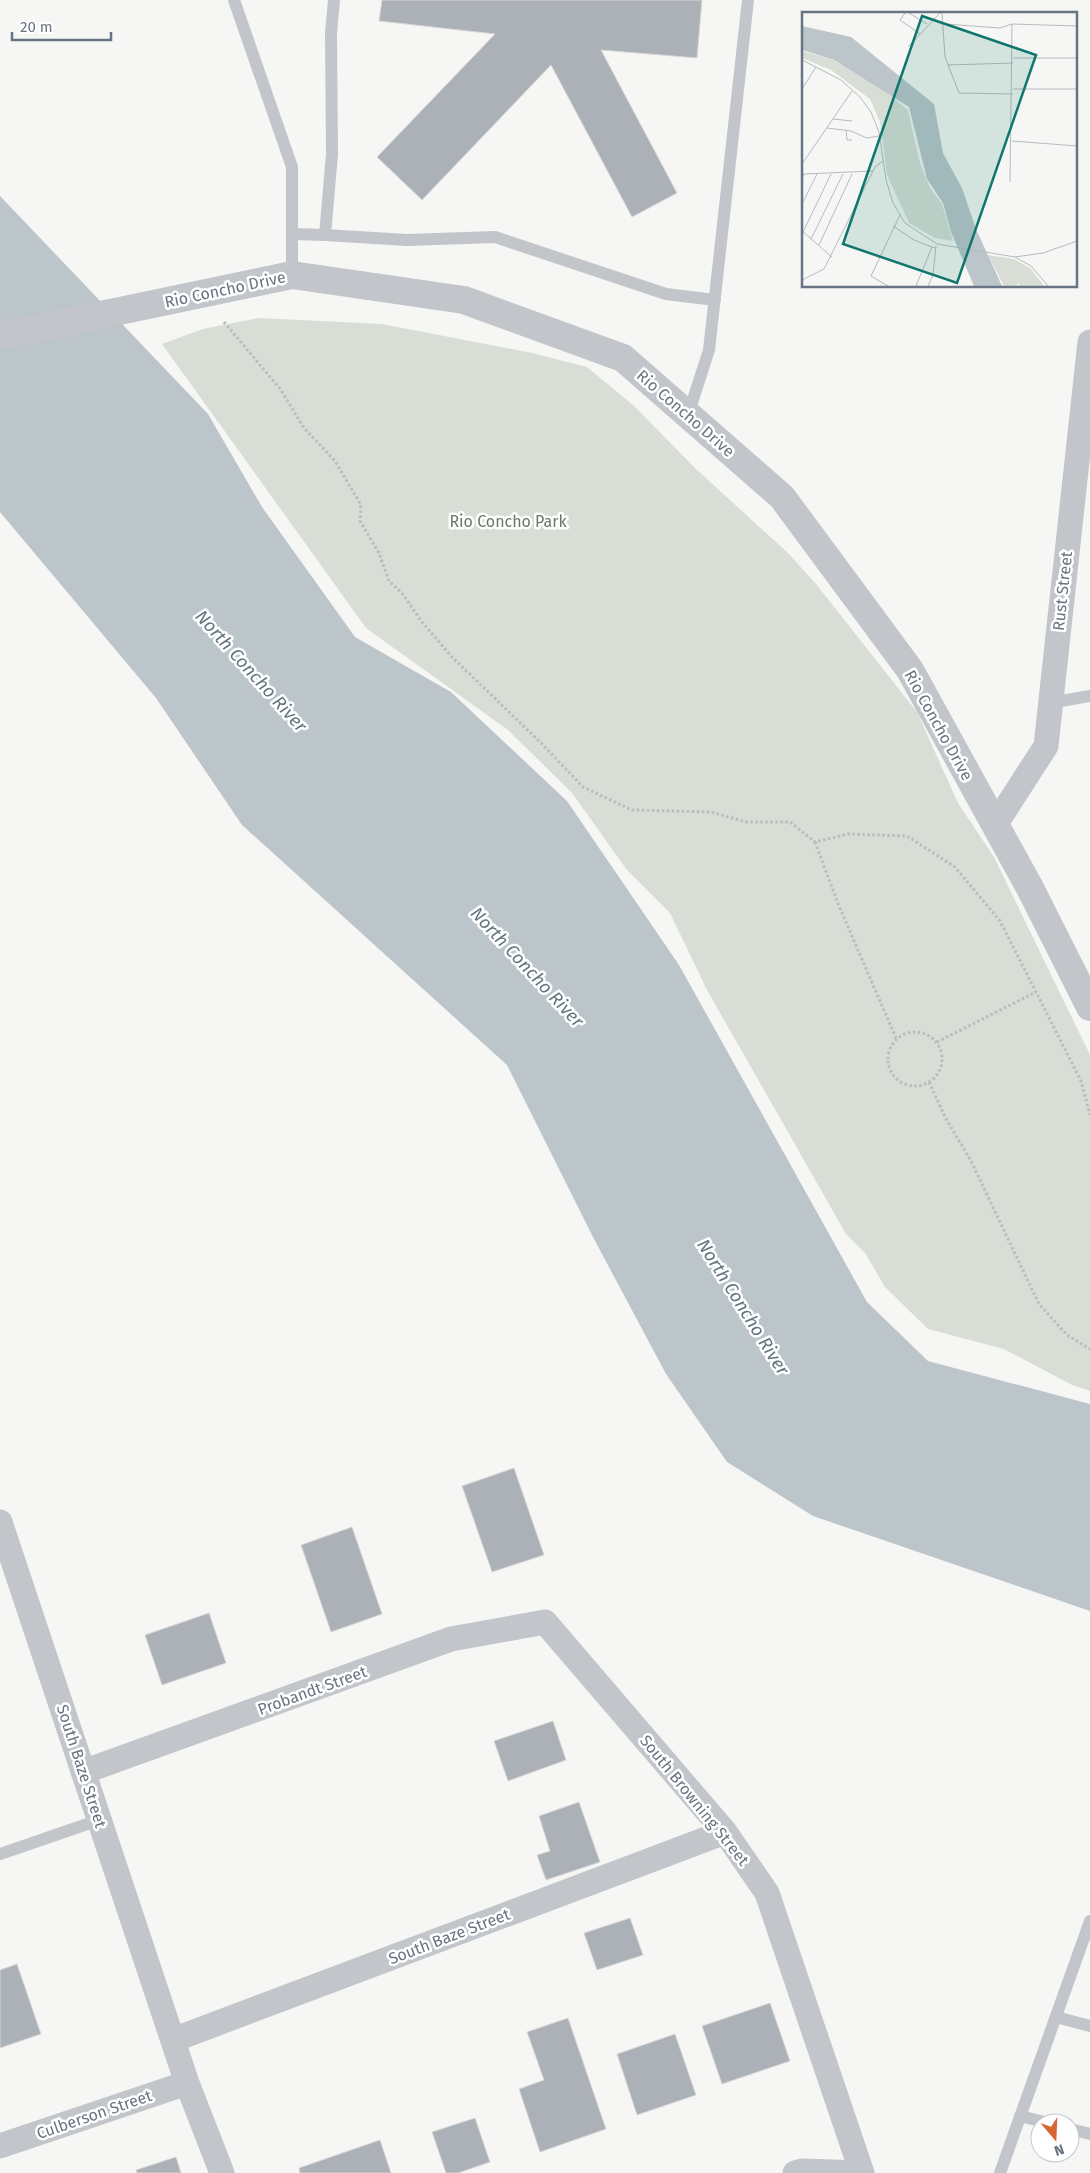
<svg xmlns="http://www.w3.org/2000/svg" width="1090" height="2173" font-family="'Fira Sans',sans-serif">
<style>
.green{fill:#d8ddd5}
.water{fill:#bcc5ca}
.building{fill:#abb1b7;stroke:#d8d8d6}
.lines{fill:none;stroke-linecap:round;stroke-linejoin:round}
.path{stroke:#babcbf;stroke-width:3;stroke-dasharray:2.5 2.5;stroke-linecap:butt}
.service{stroke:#c2c5c9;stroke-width:12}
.minor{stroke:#c2c5c9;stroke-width:25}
.tertiary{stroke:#c2c5c9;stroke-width:28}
.labels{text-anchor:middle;stroke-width:5;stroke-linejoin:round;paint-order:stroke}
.street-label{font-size:16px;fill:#687483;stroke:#fff}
.park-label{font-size:16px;fill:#687a66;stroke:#fff}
.water-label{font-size:18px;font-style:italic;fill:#63757f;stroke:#fff}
.inset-road{fill:none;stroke:#b4bbc0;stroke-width:1}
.view{fill:#0f766e;fill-opacity:0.15;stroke:#0f766e;stroke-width:2.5}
.inset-edge{fill:none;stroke:#687483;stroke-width:2.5}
</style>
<rect width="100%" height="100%" fill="#f6f7f4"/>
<path class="green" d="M258,318l124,6 150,29 55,14 46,38 63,64 93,85 27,30 101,128 41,91 36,54 96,198v336l-18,-6 -68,-36 -76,-20 -43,-42 -20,-34 -19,-19 -139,-244 -37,-77 -43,-43 -55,-77 -64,-63 -142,-102 -204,-284 41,-15z"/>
<path class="water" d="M0,196l208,218 54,93 93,130 96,55 116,109 112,164 188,337 61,59 162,43v207l-277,-95 -86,-54 -61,-88 -72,-135 -87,-174 -265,-240 -86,-127 -156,-186z"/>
<path class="building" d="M382,0h320l-5,58 -96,-8 76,143 -45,24 -81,-152 -129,135 -45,-43 118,-123 -116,-13z
M514,1468l30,87 -52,17 -30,-86z
M352,1527l30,87 -51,18 -30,-87z
M209,1613l17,50 -64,22 -17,-50z
M553,1721l13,39 -58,21 -14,-40z
M579,1802l21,60 -54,18 -9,-25 13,-4 -11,-35z
M630,1918l13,37 -46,15 -13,-37z
M17,1964l24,70 -41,14v-78z
M770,2003l20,58 -68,23 -20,-58z
M568,2018l38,111 -66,23 -21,-63 25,-9 -17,-48z
M675,2034l21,61 -59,20 -20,-61z
M475,2118l15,44 -32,11h-12l-14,-41z
M380,2140l11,33h-91l-1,-5z
M176,2157l5,16h-44l-1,-3z"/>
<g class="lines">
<path class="path" d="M224,322l57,68 23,38 31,33 26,44 -1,16 19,32 10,28 13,12 20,29 29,34 91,88 41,43 49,23 79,2 35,10h44l25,20 33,-8 59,2 48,31 45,54 81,160 9,34
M815,842l24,64 57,132
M888 1059a27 27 0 1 1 54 0a27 27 0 1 1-54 0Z
M937,1042l99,-50
M929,1082l16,35 26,44 68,143 28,31 23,14"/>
<path class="service" d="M234,0l58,167v108
M292,234l33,1 7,-81 -1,-121 3,-33
M325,235l82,5 88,-3 171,57 49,6
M688,415l21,-65 39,-350
M1050,703l40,-7
M0,1854l99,-34
M1056,2017l34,9
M1020,2116l28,7
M1070,2129l20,5
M1000,2173l90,-252"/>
<path class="minor" d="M995,825l51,-79 44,-404
M0,1522l187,561 35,90
M83,1772l368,-133 94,-17 180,210 42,61 95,280
M173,2040l552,-208
M0,2146l187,-63
M795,2173l7,-2 60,2"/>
<path class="tertiary" d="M0,336l292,-61 172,25 159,58 159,139 128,173 120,218 60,119"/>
</g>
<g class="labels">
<g class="street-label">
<text transform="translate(225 289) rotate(-12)" y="6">Rio Concho Drive</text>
<text transform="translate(686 413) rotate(41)" y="6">Rio Concho Drive</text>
<text transform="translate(1062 591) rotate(-84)" y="6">Rust Street</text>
<text transform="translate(939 725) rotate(61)" y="6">Rio Concho Drive</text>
<text transform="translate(312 1690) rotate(-20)" y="6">Probandt Street</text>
<text transform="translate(82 1766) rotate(72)" y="6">South Baze Street</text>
<text transform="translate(695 1800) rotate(51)" y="6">South Browning Street</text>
<text transform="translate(449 1936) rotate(-21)" y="6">South Baze Street</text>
<text transform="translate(94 2114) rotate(-19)" y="6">Culberson Street</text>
</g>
<g class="park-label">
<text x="508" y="527">Rio Concho Park</text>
</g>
<g class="water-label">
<text transform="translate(251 671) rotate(48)" y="6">North Concho River</text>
<text transform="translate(527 967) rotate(47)" y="6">North Concho River</text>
<text transform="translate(743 1307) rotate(58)" y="6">North Concho River</text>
</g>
</g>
<g transform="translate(802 12)">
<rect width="275" height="275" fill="#f6f7f4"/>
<path d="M0,39l31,9 52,31 23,19 12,53 10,25 12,16 11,37 -18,-3 -26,-15 -22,-48 -7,-53 -10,-23 -39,-29 -29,-12zM186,243l26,4 16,9 14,18h-24l-2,-3 -1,3h-13z" fill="#d8ddd5"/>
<path d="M0,14l49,11 83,67 9,49 19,35 14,41 26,57h-28l-23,-54 -8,-29 -16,-24 -18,-72 -75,-47 -32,-10z" fill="#bcc5ca"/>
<path class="inset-road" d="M103,1l-5,7 20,14M107,1l18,11M140,1l3,44 14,36 54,1M143,12l55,4 12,-4 65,2M106,35l32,-34M211,46h64M0,48l39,20 19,17 11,15 8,20 7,48 7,23 12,20 32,21 78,13 16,9 17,20M146,53l65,-2M0,77l14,-22M211,77h64M31,107l19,2M25,116l24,3 16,7 12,-2M44,118l1,10h5M210,129l65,5M0,152l50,-73M0,167l2,-5 69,-3M208,170l2,-158M0,192l15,-30M91,214l21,14 18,7M0,219l30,26M1,220l28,-58M9,227l32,-65M17,233l33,-71M213,245l28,-4 34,-12M0,268l22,-11 51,-102 8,-6M86,274l-17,-10 29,-61M114,274l16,-39 3,1M126,274l5,-11 3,-29"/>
<path class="view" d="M120,4l114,39 -79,228 -114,-39z"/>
<rect width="275" height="275" class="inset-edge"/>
</g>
<g transform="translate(1055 2138) rotate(161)"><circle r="24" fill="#ffffff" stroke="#c3c7cd"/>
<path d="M0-4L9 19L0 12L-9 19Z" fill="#d66834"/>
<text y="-8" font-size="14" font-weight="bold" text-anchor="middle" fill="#687483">N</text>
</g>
<path d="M12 32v8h99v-8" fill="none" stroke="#687483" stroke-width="2.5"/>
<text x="20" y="32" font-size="15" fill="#687483" stroke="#ffffff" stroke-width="4" paint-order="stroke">20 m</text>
</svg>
